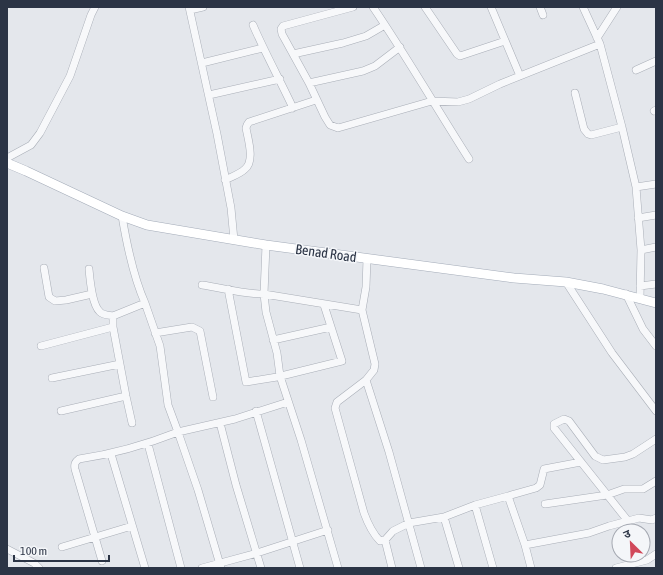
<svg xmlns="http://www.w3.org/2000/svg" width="663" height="575" font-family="'Asap Condensed','Noto Sans Devanagari',sans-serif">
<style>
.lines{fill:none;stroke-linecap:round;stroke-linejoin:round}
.minor-casing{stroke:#a9aeb7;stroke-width:8}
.major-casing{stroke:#a3abb8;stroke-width:10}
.minor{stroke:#f7f8fa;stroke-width:7}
.major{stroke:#fff;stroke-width:9}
.labels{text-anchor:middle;stroke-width:3;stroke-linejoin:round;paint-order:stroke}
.street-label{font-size:14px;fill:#2b3445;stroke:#f4f6f9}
</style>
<rect width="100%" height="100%" fill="#e4e7ec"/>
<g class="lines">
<g class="minor-casing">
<path id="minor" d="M189,7l28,127 14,74 3,32
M353,7l-70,19 -2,3 1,5 27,49 16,34 5,8 8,3 94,-27 26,1 11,-3 31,-15 100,-40
M373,7c34,50 64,102 96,152
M425,7l32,47 3,2 45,-15
M491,7l29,69
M540,7l3,8
M583,7l17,37 22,83 14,60 5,63 -1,48
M190,10l13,-3
M253,25c12,28 27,55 40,83
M597,38l20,-31
M293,54l50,-11 23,-7 19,-11
M202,63l61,-15
M636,70l20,-9
M309,83l54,-12 12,-5 25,-19
M575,93l9,36 4,5 3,1 31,-8
M209,95l71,-16
M654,111l2,-1
M7,158l24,-13 9,-12 30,-57 21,-61 4,-8
M225,180c6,-3 15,-6 20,-11 10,-8 3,-30 1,-41l1,-3 2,-3 67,-22
M636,187l20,-3
M122,216c5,30 11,60 23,87l-32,13v11l13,69 6,27
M638,218l18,-3
M641,250l15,-3
M44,268l5,29 6,4 11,-1 26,-6
M89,269c1,11 3,36 11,43 3,3 8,3 13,4
M566,282l46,71 44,58
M202,285c21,3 40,9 62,9l2,-49
M640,286l16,-2
M228,289l18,93 31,-5 65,-16 -18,-56
M626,294l17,35 13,17
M145,303l15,43 8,59 10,27 57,-13 53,-17
M362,310l13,54 -1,6 -8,10 23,72 32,116
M155,333l37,-6 8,4 13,66
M273,340l58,-13
M41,346l72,-19
M52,378l68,-14
M366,380l-29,22 -2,6 29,105c4,11 8,20 16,28l5,-1 8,-9 16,-8 35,-6 31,-12 33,-9 17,49 6,23
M61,411l65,-15
M256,411l44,157
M220,423l16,62 25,83
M148,444l33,124
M111,454l34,114
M508,496l28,-8 4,-3 4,-16 37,-7
M545,504l62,-9 17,-6h19l13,-8
M475,505l18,63
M444,517l15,51
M628,521l-74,-93v-4l10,-5 5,2 26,35 8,4 22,-3 8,-3 23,-15
M385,540l7,28
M525,545l64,-12 20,-7 30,-8 13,2 4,-2
M62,547l70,-21
M7,549l27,14 5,5
M102,561l-27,-92c-1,-5 0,-7 4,-10 34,-5 66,-14 99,-27l20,58 23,78
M202,568l55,-15 71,-23
M338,568l-37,-128 -21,-64 -3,-23 -11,-41 -2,-18 98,16 4,-23 1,-28
M616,568l31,-8 9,-6"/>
</g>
<g class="major-casing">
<path id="major" d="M7,163l19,8 96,45 25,9 119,20 248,33 52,4 37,7 53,14"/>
</g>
<use href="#minor" class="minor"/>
<use href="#major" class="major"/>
</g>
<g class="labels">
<g class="street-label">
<text transform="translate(326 253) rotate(8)" y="5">Benad Road</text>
</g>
</g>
<rect width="663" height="575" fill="none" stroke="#2b3445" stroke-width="16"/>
<g transform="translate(631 543) rotate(336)"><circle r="19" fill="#f4f6f9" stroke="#a4a8b1"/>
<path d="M0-3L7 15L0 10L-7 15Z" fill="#d1495b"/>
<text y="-6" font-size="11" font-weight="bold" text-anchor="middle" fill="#2b3445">उ</text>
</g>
<path d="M14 555v6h95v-6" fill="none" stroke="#2b3445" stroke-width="2"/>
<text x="20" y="555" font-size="12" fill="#2b3445" stroke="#f4f6f9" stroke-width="3" paint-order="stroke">100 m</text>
</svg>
